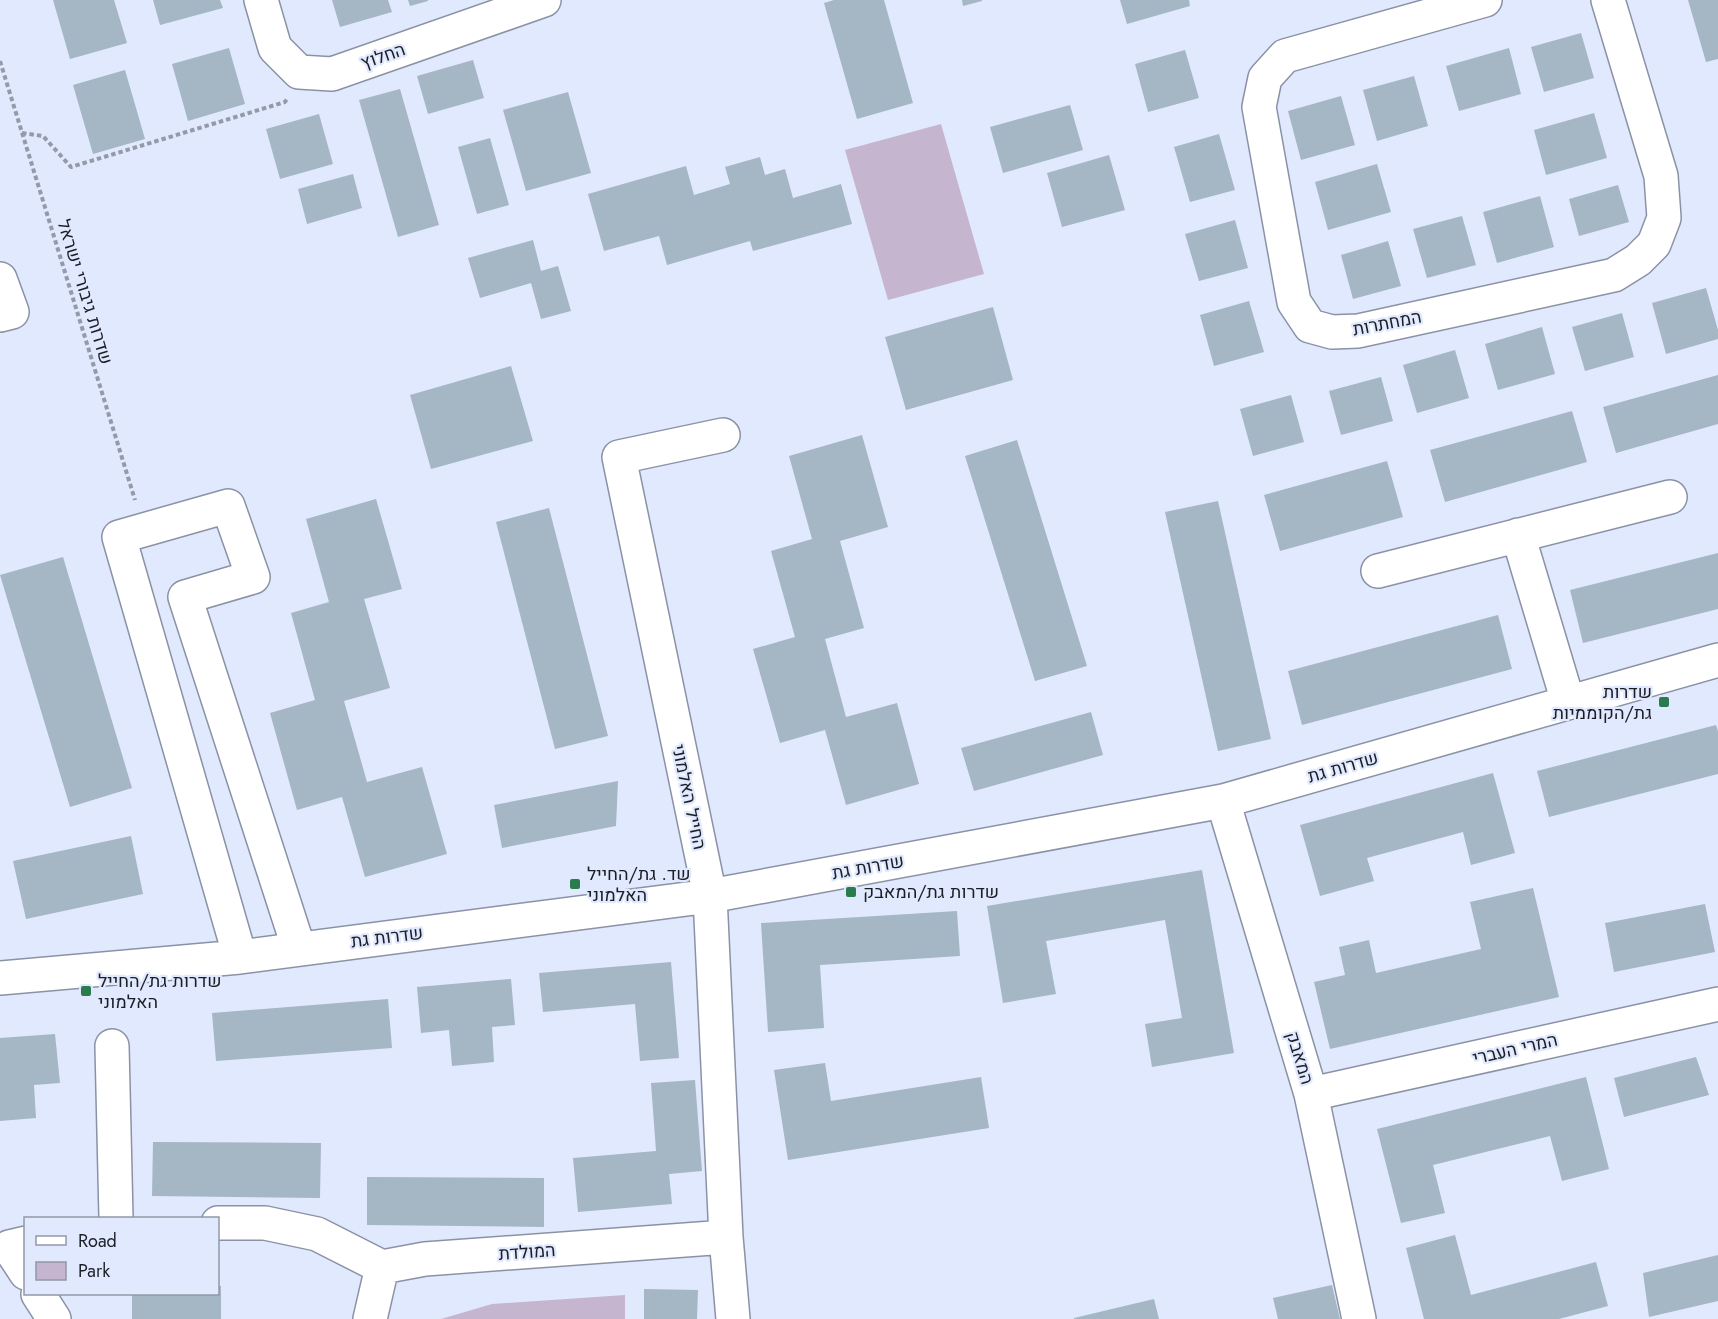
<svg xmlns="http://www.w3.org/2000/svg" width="1718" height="1319" font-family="Jost,Heebo,sans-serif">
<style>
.green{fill:#c5b5cf}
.building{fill:#a5b6c5}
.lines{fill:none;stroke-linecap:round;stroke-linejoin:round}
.minor-casing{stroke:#8a92a5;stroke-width:36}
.path{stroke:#949aa9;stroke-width:4;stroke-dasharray:4.5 3;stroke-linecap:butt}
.minor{stroke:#fff;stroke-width:33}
.poi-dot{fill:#2b7c4d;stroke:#e1e9fe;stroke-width:2}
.labels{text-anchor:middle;stroke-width:4.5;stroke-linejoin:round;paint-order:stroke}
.street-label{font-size:18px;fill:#1b1e25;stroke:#e1e9fe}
.poi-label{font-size:18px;fill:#1b1e25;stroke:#e1e9fe;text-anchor:start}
</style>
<rect width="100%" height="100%" fill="#e1e9fe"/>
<path class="green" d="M941,124l43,150 -96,26 -43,-150z
M625,1295v24h-184l51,-15z"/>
<path class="building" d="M53,0h61l13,43 -57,16z
M153,0h67l3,8 -63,17z
M332,0h56l4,12 -52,15z
M408,0h20v1l-18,5z
M834,0h50l29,103 -56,16 -33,-116z
M962,0h20v1l-19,5z
M1120,0h69l1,6 -63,18z
M1688,0h30v59l-12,3z
M1581,33l13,45 -50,14 -13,-45z
M229,48l16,56 -57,17 -16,-57z
M1509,48l12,46 -62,17 -13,-45z
M1185,50l14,48 -51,14 -13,-48z
M473,60l11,38 -56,16 -11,-38z
M125,70l20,69 -52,15 -20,-69z
M1414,76l14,50 -51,15 -14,-51z
M400,89l39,136 -41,12 -39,-137z
M568,92l23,81 -65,18 -23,-81z
M1341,96l14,49 -54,15 -13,-49z
M1070,105l13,45 -80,23 -13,-46z
M1594,113l13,45 -61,17 -12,-45z
M319,114l14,50 -53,15 -14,-50z
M1219,134l16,56 -45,12 -16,-55z
M490,138l19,67 -32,9 -19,-67z
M1109,155l16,55 -63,17 -15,-54z
M760,157l5,18 20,-6 8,29 48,-14 11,40 -99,27 -3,-10 -83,24 -8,-29 -55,15 -16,-57 98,-28 8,29 36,-11 -5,-17z
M1377,164l14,48 -63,18 -13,-48z
M353,174l9,34 -55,16 -9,-35z
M1618,185l11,37 -50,14 -10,-37z
M1540,196l14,51 -57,16 -14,-51z
M1462,216l14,49 -49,13 -14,-49z
M1235,220l13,48 -49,13 -14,-47z
M533,240l8,31 17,-5 13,45 -30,8 -10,-36 -51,15 -12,-40z
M1388,241l13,45 -48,13 -12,-44z
M1706,288l12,42v9l-52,15 -14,-51z
M1249,301l15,51 -50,14 -14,-51z
M993,307l20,73 -107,30 -21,-73z
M1622,313l12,44 -49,14 -13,-44z
M1542,327l13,47 -57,16 -13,-46z
M1455,350l14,48 -52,15 -14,-48z
M511,366l22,75 -102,28 -21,-74z
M1718,375v49l-102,29 -13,-46z
M1381,377l12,44 -52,14 -12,-44z
M1291,395l13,47 -51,14 -13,-47z
M1572,411l15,51 -142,40 -15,-52z
M862,435l26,92 -48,14 24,87 -39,11 21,78 51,-14 22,81 -73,21 -21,-75 -45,13 -27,-94 42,-12 -24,-86 41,-12 -23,-83z
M1017,440l70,226 -52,15 -70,-225z
M1387,461l16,56 -123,34 -16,-56z
M376,499l26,90 -38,10 26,89 -46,13 23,81 55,-15 25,87 -82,23 -23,-80 -45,13 -27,-97 45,-13 -24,-87 38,-11 -23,-83z
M1218,501l53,238 -53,12 -53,-239z
M549,508l59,228 -53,13 -59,-227z
M1718,553v56l-135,34 -13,-53z
M63,557l69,231 -62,19 -70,-232z
M1498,615l14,54 -210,56 -14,-54z
M1091,712l12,43 -129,36 -13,-43z
M1716,725l2,6v43l-169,43 -12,-46z
M1493,773l22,80 -44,12 -8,-33 -96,26 7,23 -54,15 -20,-71z
M618,781l-2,45 -114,22 -8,-43z
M131,836l12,58 -117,25 -13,-58z
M1202,870l32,183 -82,14 -7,-43 37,-6 -17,-98 -119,21 10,53 -53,9 -16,-97z
M1533,888l26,109 -229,52 -16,-67 31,-7 -6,-28 30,-7 7,33 105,-24 -11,-47z
M1705,904l10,48 -101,20 -9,-49z
M957,911l3,45 -140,9 4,63 -56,4 -7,-109z
M671,962l8,96 -39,3 -5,-57 -92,8 -4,-39z
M511,979l4,46 -23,2 2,35 -42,4 -3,-36 -28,3 -4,-46z
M388,999l4,49 -176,13 -4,-48z
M55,1034l5,49 -26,2 2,33 -36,3v-83z
M1696,1057l13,38 -85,22 -10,-39z
M825,1063l6,38 150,-24 8,51 -201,32 -14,-90z
M1586,1077l23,92 -47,12 -12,-45 -117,29 12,48 -44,10 -24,-94z
M695,1080l7,91 -33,3 3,30 -94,8 -5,-54 83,-7 -5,-68z
M153,1142l168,1 -1,55 -168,-2z
M367,1177l177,1v49l-177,-2z
M1455,1235l16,60 125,-33 12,44 -49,13h-135l-18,-71z
M1718,1255v46l-69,16 -6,-44z
M1332,1285l8,34h-62l-5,-21z
M218,1286h3v33h-89v-25h86z
M644,1289l54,1 -1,29h-53z
M1154,1299l5,20h-85v-1z"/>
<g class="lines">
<g class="minor-casing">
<path id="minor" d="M261,0l14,48 24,24 33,2 212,-74
M1485,0l-200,56 -20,22 -6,29 35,195 16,24 22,6 26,-1 256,-56 24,-15 16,-16 10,-26 -3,-42 -53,-176
M0,279l12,33 -12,3
M723,435l-104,22 91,439 16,341 7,82
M1518,535l50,167
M1378,571l292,-74
M1223,801l88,293 48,225
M240,957l-121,-420 109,-31 25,71 -68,20 114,352
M0,978l240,-21 470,-61 513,-95 495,-141
M112,1046l4,172
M1311,1094l407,-90
M218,1223h47l52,11 65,33
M26,1243l-17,4 17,26
M38,1294l16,25
M370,1319l12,-52 43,-8 301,-22"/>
</g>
<path class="path" d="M0,61l135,439
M22,133l21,3 28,31 214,-65 2,-3"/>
<use href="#minor" class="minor"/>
</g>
<g class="poi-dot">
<rect x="1658" y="696" width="12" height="12" rx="3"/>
<rect x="569" y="878" width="12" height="12" rx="3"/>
<rect x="845" y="886" width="12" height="12" rx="3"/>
<rect x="80" y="985" width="12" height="12" rx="3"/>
</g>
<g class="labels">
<g class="street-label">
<text transform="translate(383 56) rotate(-19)" y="6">החלוץ</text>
<text transform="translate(85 292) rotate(73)" y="6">שדרות גיבורי ישראל</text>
<text transform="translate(1387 323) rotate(-11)" y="6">המחתרות</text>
<text transform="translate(1343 767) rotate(-16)" y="6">שדרות גת</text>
<text transform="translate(689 797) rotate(78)" y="6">החייל האלמוני</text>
<text transform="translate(868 867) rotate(-10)" y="6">שדרות גת</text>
<text transform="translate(387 937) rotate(-7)" y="6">שדרות גת</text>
<text transform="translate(1515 1049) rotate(-13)" y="6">המרי העברי</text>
<text transform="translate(1300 1058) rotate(73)" y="6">המאבק</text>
<text transform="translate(527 1252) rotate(-4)" y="6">המולדת</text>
</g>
<g class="poi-label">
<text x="1652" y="698" text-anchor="end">שדרות<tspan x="1652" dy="21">גת/הקוממיות</tspan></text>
<text x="587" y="880">שד. גת/החייל<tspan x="587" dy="21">האלמוני</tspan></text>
<text x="863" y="898">שדרות גת/המאבק</text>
<text x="98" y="987">שדרות גת/החייל<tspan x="98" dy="21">האלמוני</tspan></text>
</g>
</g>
<rect x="24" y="1217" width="195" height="78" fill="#e1e9fe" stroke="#9298a7" stroke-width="1.5"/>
<rect x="36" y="1236" width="30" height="9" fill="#ffffff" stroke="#9298a7" stroke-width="1.5"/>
<text x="78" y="1247" font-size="18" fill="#1b1e25">Road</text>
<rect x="36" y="1262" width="30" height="18" fill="#c5b5cf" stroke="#9298a7" stroke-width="1.5"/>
<text x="78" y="1277" font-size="18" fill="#1b1e25">Park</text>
</svg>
